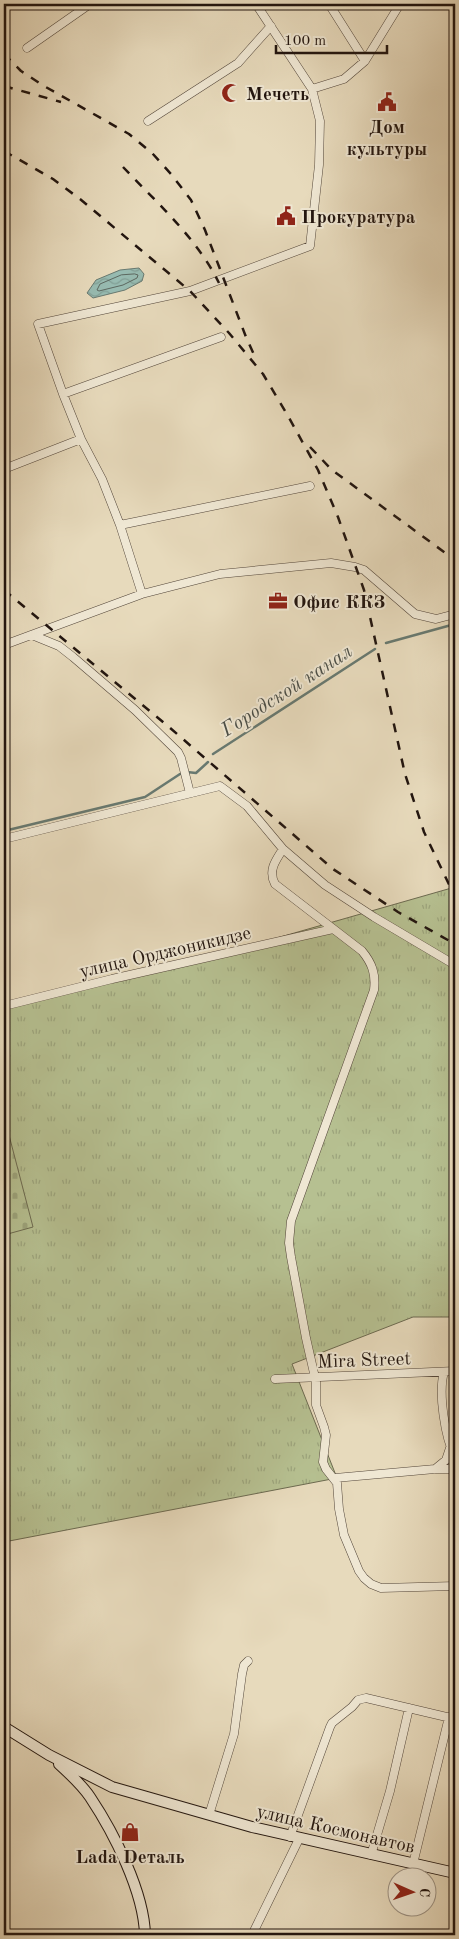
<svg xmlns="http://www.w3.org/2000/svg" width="459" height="1939" font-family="'Old Standard TT',serif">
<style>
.grass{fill:url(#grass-tufts);stroke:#6c6a50}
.cemetery{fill:url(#cemetery-stones);stroke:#6c6a50}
.water{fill:url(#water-waves);stroke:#687970}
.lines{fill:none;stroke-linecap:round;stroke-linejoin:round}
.shore{stroke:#5c6860;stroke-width:1}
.stream{stroke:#687970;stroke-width:2.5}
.street-casing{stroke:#53463a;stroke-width:9}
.secondary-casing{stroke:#22150f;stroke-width:12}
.street{stroke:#efe7d3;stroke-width:8}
.secondary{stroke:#efe7d3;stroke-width:10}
.rail{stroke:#22150f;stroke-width:2.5;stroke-dasharray:9 9;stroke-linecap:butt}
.labels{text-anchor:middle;stroke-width:4;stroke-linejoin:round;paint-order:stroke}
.poi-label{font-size:19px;font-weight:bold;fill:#22150f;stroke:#efe7d3;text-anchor:start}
.street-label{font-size:19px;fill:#22150f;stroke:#efe7d3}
.water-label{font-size:20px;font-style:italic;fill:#4b4f48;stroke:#efe7d3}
</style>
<defs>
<pattern id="grass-tufts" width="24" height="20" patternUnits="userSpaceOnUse" patternTransform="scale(1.25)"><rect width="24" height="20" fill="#b6c091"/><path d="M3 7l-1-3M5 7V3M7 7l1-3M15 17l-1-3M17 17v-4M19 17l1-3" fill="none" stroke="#9ca47c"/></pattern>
<pattern id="cemetery-stones" width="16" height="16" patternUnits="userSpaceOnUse" patternTransform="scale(1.25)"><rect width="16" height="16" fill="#b6c091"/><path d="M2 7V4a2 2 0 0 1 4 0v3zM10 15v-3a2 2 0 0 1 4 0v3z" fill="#9ca47c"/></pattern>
<pattern id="water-waves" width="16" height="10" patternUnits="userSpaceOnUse" patternTransform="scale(1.25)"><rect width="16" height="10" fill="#97bbb1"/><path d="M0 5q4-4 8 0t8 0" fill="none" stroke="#82a097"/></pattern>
</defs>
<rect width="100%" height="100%" fill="#e7dabc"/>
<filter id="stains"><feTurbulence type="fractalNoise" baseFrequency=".004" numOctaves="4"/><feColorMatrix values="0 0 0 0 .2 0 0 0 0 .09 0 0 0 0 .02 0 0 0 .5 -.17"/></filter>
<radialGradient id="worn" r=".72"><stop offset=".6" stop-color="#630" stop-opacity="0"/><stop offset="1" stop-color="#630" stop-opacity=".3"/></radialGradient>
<path class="grass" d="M455,887v430h-42l-121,47 45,114 -333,64v-536l210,-50z"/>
<path class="cemetery" d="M4,1116l29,111 -29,8z"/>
<path class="water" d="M139,268l5,6 -2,7 -17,9 -32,8 -6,-5 9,-13 24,-10z"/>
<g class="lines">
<path class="shore" d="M135,274l3,1 -1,3 -14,7 -24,6 -2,-1 3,-6 21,-9z"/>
<path class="stream" d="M386,643l69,-19
M213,754l162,-105
M187,772l9,1 12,-11
M4,831l141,-34 35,-23"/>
<g class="street-casing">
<path id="street" d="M329,4l36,57
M27,48l63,-44
M312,89l32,-10 21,-18 35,-57
M148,121l90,-58 33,-37
M63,394l158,-57
M4,469l77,-30
M120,525l190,-39
M142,594l-22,-69 -18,-46 -21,-40 -18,-45 -25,-70 152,-33 120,-45 9,-81 1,-44 -8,-32 -56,-85
M32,635l27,11 14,11 62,53 43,42 3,6 9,35
M4,645l138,-51 78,-20 111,-11 24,4 9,3 51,44 21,5 19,-5
M4,839l216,-53 27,20 36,43 42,36 49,32 81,48
M283,849c-8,12 -15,22 -8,35l87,67c10,12 14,23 12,39l-83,231 -2,22 2,14 15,81 10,44v23l8,22 2,8 -3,27 3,7 11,14 2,26 5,26 15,36 5,7 7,6 10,4 74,-2
M4,1006l108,-27 221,-50
M444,1372c-6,21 1,66 11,85
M275,1379l180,-8
M435,1469l11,-9 4,-12
M335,1478l100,-9h20
M209,1815l25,-81 8,-60 2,-9 4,-4
M290,1837l40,-110 2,-4 20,-16 6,-7 8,-2 89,21
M371,1855l19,-64 19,-83
M413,1864l36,-147
M252,1935l47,-96"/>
</g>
<g class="secondary-casing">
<path id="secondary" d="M4,1727l45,28 63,32 140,40 203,46
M59,1764c11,10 23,21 31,33 24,36 54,95 55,138"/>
</g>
<use href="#street" class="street"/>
<use href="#secondary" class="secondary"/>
<path class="rail" d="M4,54l17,17 23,15 85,48 23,19 19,21 20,26 14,30 41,107 10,22
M4,86l57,16
M4,151l49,28 27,20 110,92 39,42 34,41 25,42 30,54 20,47 26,73 41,184 19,58 31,65
M123,167c34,36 74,71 96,116
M310,447l22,23 123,90
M4,590l165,137 164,142 65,43 57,32"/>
</g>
<defs>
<g id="mosque-bare" transform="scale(1.5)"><path d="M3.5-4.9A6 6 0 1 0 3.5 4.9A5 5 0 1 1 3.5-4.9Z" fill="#8f2418" stroke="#efe7d3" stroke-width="2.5" paint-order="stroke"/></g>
<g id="civic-bare" transform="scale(1.5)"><path d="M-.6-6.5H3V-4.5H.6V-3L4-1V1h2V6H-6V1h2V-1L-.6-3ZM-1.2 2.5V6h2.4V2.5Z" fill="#8f2418" stroke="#efe7d3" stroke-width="2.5" paint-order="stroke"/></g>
<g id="office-bare" transform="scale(1.5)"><path d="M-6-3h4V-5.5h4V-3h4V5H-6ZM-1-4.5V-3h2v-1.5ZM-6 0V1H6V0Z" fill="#8f2418" stroke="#efe7d3" stroke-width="2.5" paint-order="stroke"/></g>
<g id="shop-bare" transform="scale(1.5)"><path d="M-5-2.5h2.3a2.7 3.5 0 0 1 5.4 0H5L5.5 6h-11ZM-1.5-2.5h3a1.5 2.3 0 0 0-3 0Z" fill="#8f2418" stroke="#efe7d3" stroke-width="2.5" paint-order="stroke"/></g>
</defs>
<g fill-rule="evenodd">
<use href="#mosque-bare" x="231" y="93"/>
<use href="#civic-bare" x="387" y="102"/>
<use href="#civic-bare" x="286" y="216"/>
<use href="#office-bare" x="278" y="601"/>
<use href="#shop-bare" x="130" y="1832"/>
</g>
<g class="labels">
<g class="poi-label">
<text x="246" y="100">Мечеть</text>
<text x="387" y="133" text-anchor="middle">Дом<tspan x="387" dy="22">культуры</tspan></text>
<text x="301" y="223">Прокуратура</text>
<text x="293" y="608">Офис ККЗ</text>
<text x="130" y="1863" text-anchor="middle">Lada Dеталь</text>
</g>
<g class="street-label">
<text transform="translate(165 951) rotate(-13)" y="7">улица Орджоникидзе</text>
<text transform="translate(364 1359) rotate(-2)" y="7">Mira Street</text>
<text transform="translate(336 1828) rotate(13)" y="7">улица Космонавтов</text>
</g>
<g class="water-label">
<text transform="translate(286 690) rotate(-33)" y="7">Городской канал</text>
</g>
</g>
<rect width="459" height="1939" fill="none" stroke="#e7dabc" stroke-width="20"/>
<rect x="5" y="5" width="449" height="1929" fill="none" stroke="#22150f" stroke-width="2.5"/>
<rect x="10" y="10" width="439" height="1919" fill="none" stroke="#22150f"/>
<g transform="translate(412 1892) rotate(92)"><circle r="24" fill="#efe7d3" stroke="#9d9385"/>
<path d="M0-4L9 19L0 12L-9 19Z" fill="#8f2418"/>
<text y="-8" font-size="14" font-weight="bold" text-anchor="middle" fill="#22150f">С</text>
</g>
<path d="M276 45v8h111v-8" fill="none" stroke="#22150f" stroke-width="2.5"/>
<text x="284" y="45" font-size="15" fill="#22150f" stroke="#efe7d3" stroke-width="4" paint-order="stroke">100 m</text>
<rect width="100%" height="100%" filter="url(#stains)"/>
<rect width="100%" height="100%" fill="url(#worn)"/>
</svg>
